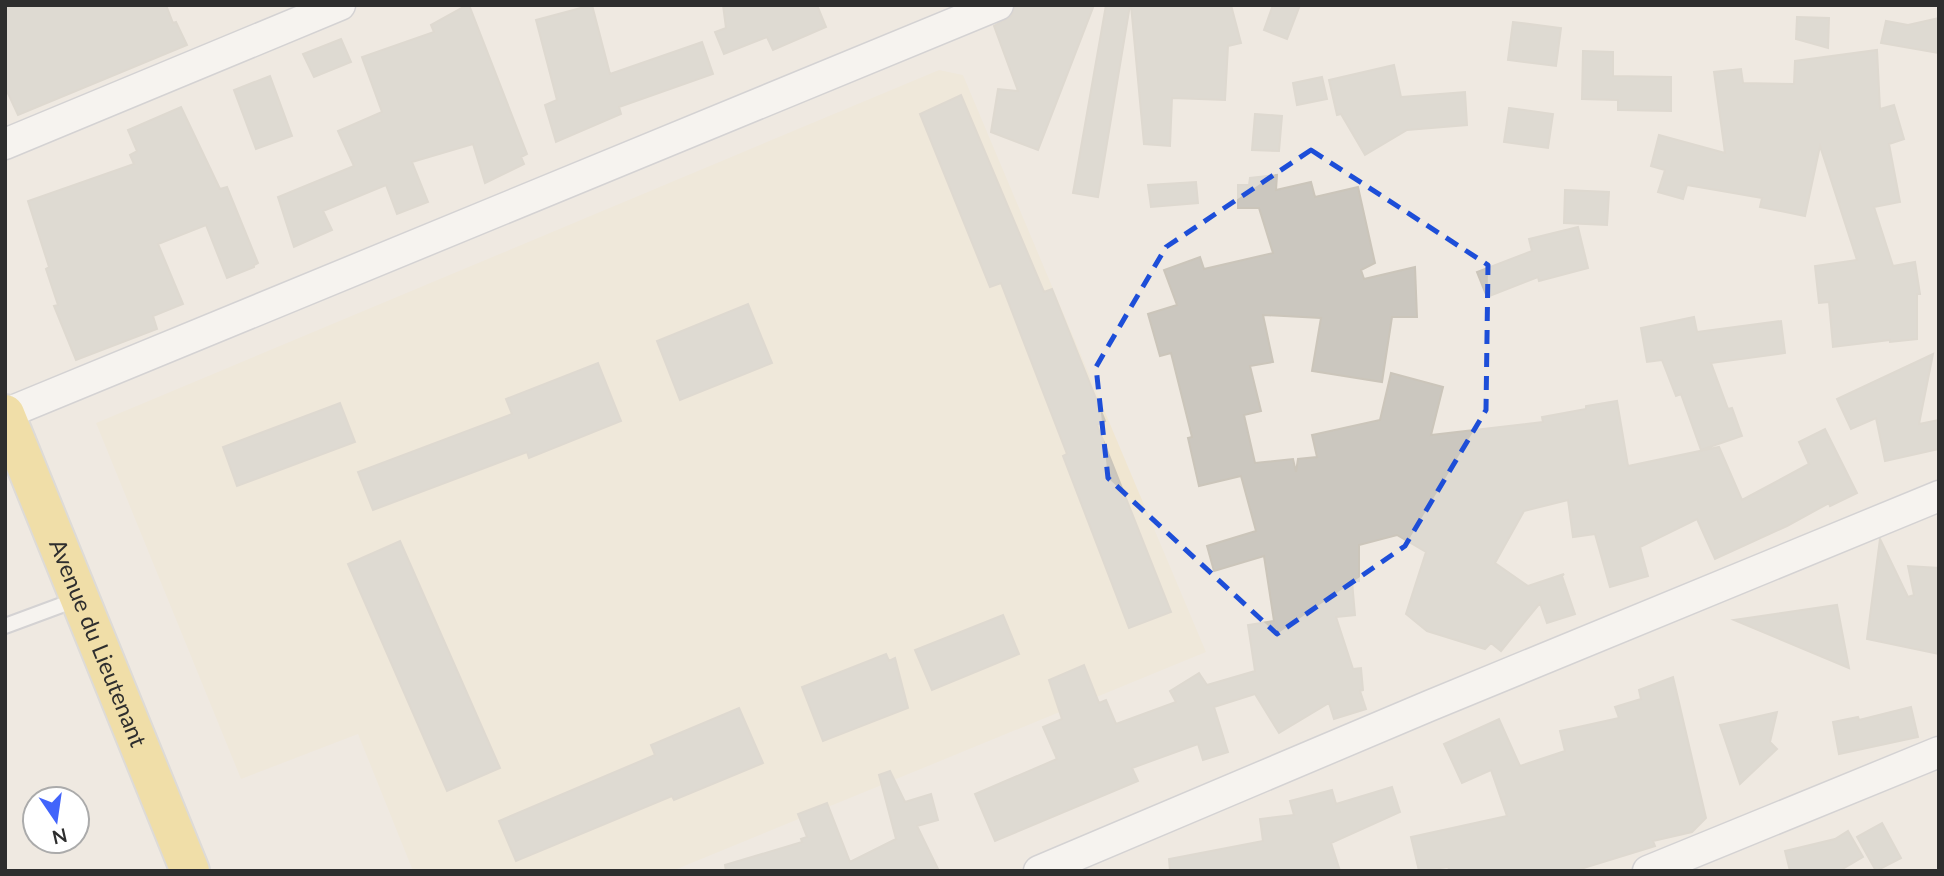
<svg xmlns="http://www.w3.org/2000/svg" width="1944" height="876" font-family="Lato,sans-serif">
<style>
.education{fill:#f0e6d1}
.building{fill:#cbc7bf;stroke:#cbc5ba;stroke-width:2}
.lines{fill:none;stroke-linecap:round;stroke-linejoin:round}
.service-casing{stroke:#b4b7c1;stroke-width:18}
.minor-casing{stroke:#b4b7c1;stroke-width:33}
.primary-casing{stroke:#c9c9c9;stroke-width:42}
.service{stroke:#fff;stroke-width:14}
.minor{stroke:#fff;stroke-width:30}
.primary{stroke:#f2d163;stroke-width:38}
.marked{fill:none;stroke:#1d4ed8;stroke-width:5;stroke-dasharray:14 9;stroke-linejoin:round}
.labels{text-anchor:middle;stroke-width:5;stroke-linejoin:round;paint-order:stroke}
.street-label{font-size:23px;fill:#2e2e2e;stroke:#fff}
</style>
<rect width="100%" height="100%" fill="#efe9e1"/>
<path class="education" d="M939,70l24,5 243,577 -534,219h-259l-55,-137 -117,45 -145,-356z"/>
<path class="building" d="M5,5h161l7,18 3,-1 11,23 -169,70 -13,-28z
M467,5h2l58,149 -6,3 3,7 -39,19 -12,-39 -61,18 16,40 -31,12 -11,-29 -63,26 9,19 -38,17 -16,-50 76,-31 -16,-35 44,-19 -20,-55 72,-25 -3,-7z
M592,5l18,69 92,-32 11,32 -94,33 2,7 -65,28 -11,-37 12,-5 -21,-80z
M723,5h94l9,22 -53,23 -6,-13 -43,17 -9,-22 11,-4z
M1015,5h79l-56,145 -47,-18 7,-43 20,2 -24,-65 17,-10z
M1106,5h24l-32,192 -25,-4z
M1131,5h100l10,38 -13,3 -3,54 -53,-2 -2,48 -26,-2z
M1273,5h27l-13,34 -23,-9z
M1797,17l32,1 -1,30 -32,-9z
M1939,18v35l-58,-10 5,-22 22,4z
M1513,22l48,6 -5,38 -48,-6z
M341,39l10,23 -37,15 -11,-23z
M1877,50l3,59 14,-4 10,34 -15,5 11,58 -26,5 19,59 22,-4 5,32h-3v45l-27,3v-2l-57,7 -4,-45 -10,1 -4,-37 42,-6 -37,-114 -15,70 -45,-9 2,-9 -75,-13 -4,14 -25,-7 7,-22 -14,-4 8,-31 66,18 -11,-81 27,-3 2,14 51,1 1,-23z
M1583,51l30,1v24l58,1v34l-53,-1v-10l-36,-1z
M1394,65l7,32 64,-5 2,33 -60,5 -42,25 -24,-41 -4,1 -8,-35z
M270,76l22,60 -36,13 -22,-59z
M1322,77l5,22 -30,6 -4,-22z
M961,95l83,197 8,-3 53,132 -8,4 74,187 -42,16 -66,-172 4,-2 -66,-171 -11,4 -70,-173z
M181,107l39,82 7,-2 31,76 -4,2v2l-27,11 -21,-53 -48,19 25,60 -30,12 4,13 -81,31 -22,-54 4,-1 -12,-36 3,-2 -21,-66 106,-37 -4,-9 7,-4 -9,-21z
M1509,108l44,6 -5,34 -44,-6z
M1255,114l27,2 -3,35 -27,-1z
M1277,175l-1,15 35,-8 4,15 43,-10 17,76 -14,7 3,9 51,-12 2,50h-25l-10,65 -70,-11 9,-53 -58,-3 10,47 -23,4 11,45 -17,4 11,48 38,-4 3,13 2,-13 19,-2 -5,-22 68,-15 11,-47 52,14 -12,48 112,-13 -1,-5 44,-8v-3l31,-5 11,65 91,-19 23,53 67,-36 -10,-22 26,-13 32,64 -27,13 -1,-3 -42,23 -72,33 -18,-40 -57,28 8,29 -38,11 -15,-53 -22,3 -5,-37 -44,11 -29,52 33,23 36,-12 -2,2 13,38 -28,9 -7,-20 -39,48 -10,-8 -6,6 -58,-18 -21,-17 20,-62 -29,-17 -38,10v36h-7l3,34 -19,2 17,52 8,-1 2,22 -3,1 6,18 -32,10 -5,-16 -50,30 -24,-39 -41,13 14,45 -25,8 -5,-16 -66,24 6,13 -143,60 -20,-47 82,-35 -14,-32 19,-8 -13,-39 35,-15 15,38 7,-3 10,24 60,-22 -6,-11 29,-18 8,12 48,-14 -7,-46 26,-4 -10,-65 -50,15 -7,-25 49,-15 -15,-55 -42,10 -11,-48 4,-1 -21,-84 -11,3 -12,-42 29,-9 -13,-35 36,-13 4,12 69,-16 -14,-45h-21v-23h11l1,-7z
M1196,182l2,21 -47,4 -3,-22z
M1565,190l44,2 -2,33 -43,-2z
M1578,227l10,41 -49,13 -1,-4 -51,20 -10,-25 55,-21 -3,-12z
M748,304l24,59 -92,37 -23,-59z
M1694,317l3,15 84,-11 4,32 -74,10 17,46 4,-1 10,28 -41,14 -20,-56 -5,2 -14,-36 -15,2 -6,-34z
M1933,354l-14,70 20,-4v29l-54,12 -9,-43 -25,11 -14,-30z
M598,363l23,58 -92,37 -2,-6 -154,58 -15,-38 154,-58 -6,-15z
M340,403l15,39 -118,44 -14,-39z
M1880,539l28,58 6,-2 -6,-29 31,2v86l-72,-15z
M400,541l100,227 -53,23 -99,-227z
M1837,605l12,63 -115,-48z
M1003,615l16,39 -87,36 -17,-40z
M886,654l3,7 6,-3 13,50 -85,33 -21,-54z
M1673,677l33,141 -14,14 -39,9 2,5 -81,25h-124l-2,-4 -29,4 -8,-34 96,-21 -16,-46 -29,13 -18,-39 55,-25 21,47 45,-15 -5,-20 59,-13 -4,-11 26,-8 -2,-9z
M1911,707l7,30 -79,17 -6,-32 25,-5 1,3z
M739,708l24,55 -89,37 -2,-4 -156,65 -17,-40 156,-66 -4,-10z
M1777,712l-7,30 7,7 -37,35 -20,-59z
M890,771l15,31 26,-8 7,26 -21,6 22,45h-213l-1,-6 77,-23 -1,-3 6,-2 -9,-23 29,-11 23,59 46,-23 -17,-64z
M1392,787l8,25 -69,31 9,28h-170l-1,-12 94,-18 -3,-22 34,-4 -4,-14 42,-11 4,14z
M1882,823l19,35 -25,13 -19,-34z
M1848,831l15,26 -24,14h-49l-5,-20 50,-12z"/>
<g class="lines">
<g class="service-casing">
<path id="service" d="M5,626l73,-27"/>
</g>
<g class="minor-casing">
<path id="minor" d="M5,144l335,-139
M5,414l993,-409
M1039,871l390,-165 510,-210
M1648,871l291,-119"/>
</g>
<g class="primary-casing">
<g id="primary">
<path id="s1" d="M5,414l185,457"/>
</g>
</g>
<use href="#service" class="service"/>
<use href="#minor" class="minor"/>
<use href="#primary" class="primary"/>
</g>
<path d="M0 0H1944V876H0ZM1311,150l177,115 -2,145 -81,136 -128,88 -169,-156 -12,-111 70,-120z" fill="#efe9e1" fill-opacity=".55" fill-rule="evenodd"/>
<path class="marked" d="M1311,150l177,115 -2,145 -81,136 -128,88 -169,-156 -12,-111 70,-120z"/>
<g class="labels">
<g class="street-label">
<text dy="8" stroke="none"><textPath href="#s1" startOffset="247">Avenue du Lieutenant</textPath></text>
</g>
</g>
<rect width="1944" height="876" fill="none" stroke="#2e2e2e" stroke-width="14"/>
<g transform="translate(56 820) rotate(167)"><circle r="33" fill="#ffffff" stroke="#ababab" stroke-width="2"/>
<path d="M0-5L12 26L0 18L-12 26Z" fill="#4264fb"/>
<text y="-10" font-size="19" font-weight="bold" text-anchor="middle" fill="#2e2e2e">N</text>
</g>
</svg>
